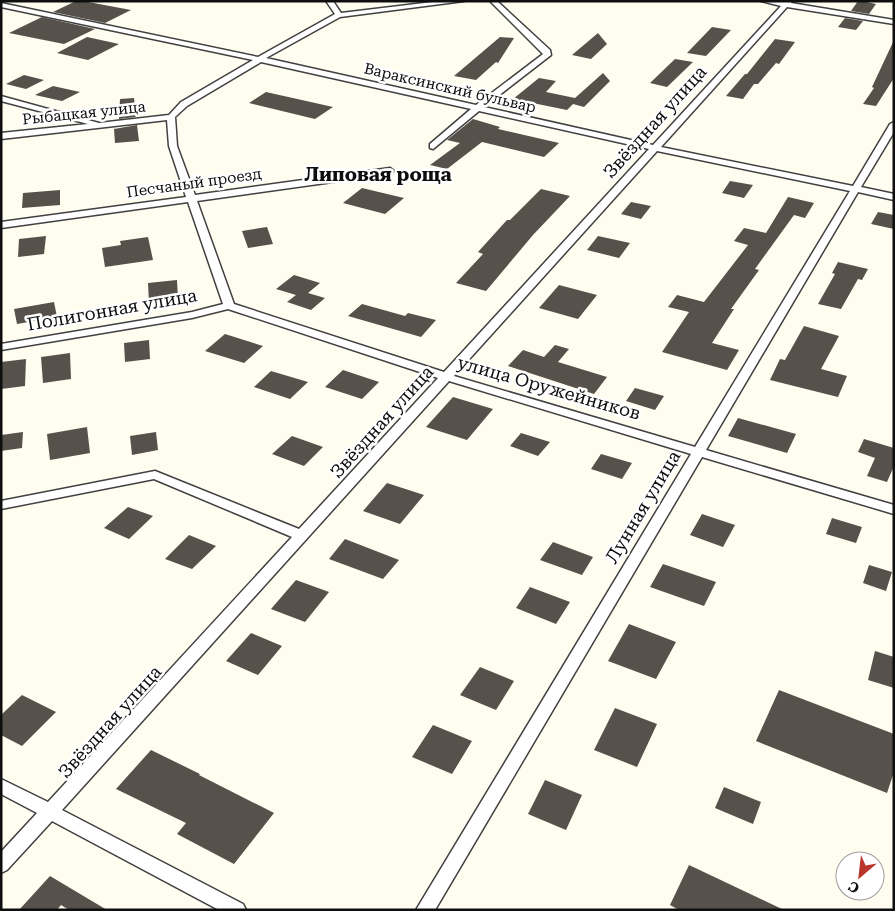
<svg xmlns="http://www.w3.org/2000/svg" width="895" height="911" font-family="'Roboto Serif',serif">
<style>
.building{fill:#57514b}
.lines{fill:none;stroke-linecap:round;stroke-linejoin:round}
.minor-casing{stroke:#414141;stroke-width:3}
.minor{fill:#fff;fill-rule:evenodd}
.labels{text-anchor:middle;stroke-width:5;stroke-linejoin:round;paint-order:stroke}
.far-street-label{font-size:15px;fill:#0e0e0e;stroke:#fff}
.street-label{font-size:18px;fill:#0e0e0e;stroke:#fff}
.far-district-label{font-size:19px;font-weight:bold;fill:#0e0e0e;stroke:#fff}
</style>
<rect width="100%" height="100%" fill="#fefdf0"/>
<path class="building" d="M76,1h7l48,9 -26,13 -52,-11z
M858,1h4l14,3 -7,10 -18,-3z
M42,17l53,12 -31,15 -55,-11z
M845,18l18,3 -7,9 -18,-3z
M712,27l19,3 -25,26 -19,-3z
M598,33l9,11 -16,15 -19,-4z
M87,37l32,7 -31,16 -31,-7z
M500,37l14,1 -16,25 -2,-1 -20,18 -22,-4z
M775,39l20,3 -16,22 -3,-1 -18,21h-4l-11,15 -17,-3 19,-22h2z
M894,40v38l-18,28 -13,-2 11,-16 -2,-1z
M675,59l18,3 -26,25 -17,-4z
M603,73l7,8 -26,26 -11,-3 -6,6 -54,-11 26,-21 17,3 -10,11 29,6z
M24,75l20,5 -18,9 -20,-5z
M53,86l27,6 -18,9 -27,-6z
M266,92l67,15 -18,12 -66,-16z
M134,98l2,19 -17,2 1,-20z
M473,119l27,8 -2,2 61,14 -15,14 -62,-15 -35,27 -17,-4 30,-22 -13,-3z
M137,125l2,16 -24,2 -1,-14z
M730,181l23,4 -9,13 -22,-5z
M362,188l42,10 -19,16 -42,-11z
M541,189l29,7 -37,39 -47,56 -30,-8 27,-29 -5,-2 29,-32h3z
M60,190v15l-38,3 1,-15z
M788,197l26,6 -9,15 -11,-3 -39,54 4,1 -28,39h3l-22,34 27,7 -12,20 -65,-18 27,-40 -21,-5 9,-12 27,7 44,-57 -14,-4 10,-13 22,5z
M631,202l20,4 -10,13 -20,-5z
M878,212l16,3v14l-23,-5z
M267,227l6,17 -25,4 -6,-17z
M46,236l-2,18 -26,3 1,-18z
M598,236l32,7 -11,15 -32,-8z
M148,237l5,23 -48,7 -3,-19 19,-3 -1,-4z
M838,262l30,7 -6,11 -4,-1 -17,30 -23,-5 17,-30 -3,-1z
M294,275l26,8 -12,10 17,5 -14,12 -24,-8 9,-7 -20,-6z
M177,280l1,20 -29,3 -1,-20z
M559,285l38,10 -19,24 -39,-11z
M54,302l3,15 -40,7 -3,-15z
M362,304l43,12 3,-3 28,7 -15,17 -73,-21z
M804,326l35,10 -18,33 26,7 -9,21 -68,-17 10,-21 5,1z
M225,334l38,12 -19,17 -39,-12z
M149,340l1,19 -25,3 -1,-19z
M555,345l14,4 -11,13 49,15 -13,17 -86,-28 15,-16 21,7z
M70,353l1,26 -28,4 -2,-26z
M26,359l-1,27 -24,3v-27z
M343,370l36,12 -17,17 -37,-12z
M271,371l37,11 -18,17 -36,-12z
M635,388l29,8 -9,14 -29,-9z
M453,397l40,12 -26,31 -41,-13z
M738,418l58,16 -9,19 -59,-17z
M87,427l3,26 -40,7 -3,-26z
M23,432l-1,16 -21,3v-16z
M156,432l2,18 -26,5 -2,-19z
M521,433l29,9 -12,14 -28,-10z
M292,436l31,11 -19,19 -32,-12z
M864,439l30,9v18l-7,16 -20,-6 8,-18 -17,-6z
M601,454l31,9 -10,16 -31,-10z
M387,483l37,12 -24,29 -37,-13z
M128,507l25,9 -24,23 -25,-11z
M702,514l33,11 -12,22 -33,-12z
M832,518l30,9 -6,16 -30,-9z
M189,535l27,11 -24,23 -27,-10z
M345,539l54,21 -16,19 -54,-20z
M553,542l40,15 -11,18 -42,-15z
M663,564l53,18 -12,24 -54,-19z
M869,565l23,7 -6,19 -23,-8z
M296,580l33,12 -24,30 -34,-13z
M530,587l40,15 -14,22 -40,-16z
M629,624l47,18 -20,37 -48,-18z
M251,633l31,13 -24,29 -32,-14z
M875,651l19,6v31l-26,-8z
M480,667l34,14 -18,29 -36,-15z
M779,690l115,44v38l-7,21 -131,-52z
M22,695l34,17 -34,34 -21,-11v-20z
M615,708l42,16 -20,43 -43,-17z
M433,725l39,16 -20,33 -40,-17z
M151,750l49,24 -1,1 75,38 -40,51 -57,-30 9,-11 -70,-34z
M545,780l37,15 -16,35 -38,-16z
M724,787l37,15 -8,22 -38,-16z
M689,865l95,45h-105l-9,-5z
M50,876l57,34h-38l-8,-5 -4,5h-38z"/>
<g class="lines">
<g class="minor-casing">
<path id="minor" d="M326,1h7l8,12 100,-12h23l-124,16 -74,41 210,47 67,-51 -53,-53h7l53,49 1,5 -67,52 169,38 128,-139 -20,-5h31l-1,2 103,17v4l-107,-17 -126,140 192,39 37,-62 4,-2v10l-33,55 33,7v6l-36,-8 -152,258 188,55v9l-192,-57 -267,453h-19l275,-456 -242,-73 -387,429 181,94 3,6h-27l-167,-89 -45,49 -6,3v-21l36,-39 -36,-19v-15l47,23 244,-265 -138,-58 -153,30v-8l154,-30 144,58 139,-151 -210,-69 -36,9 -191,32v-6l191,-32 31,-8 -35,-102 -187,26v-6l185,-25 -17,-51 -2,-26 -166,19v-6l87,-9 -87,-23v-5l98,27 70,-8 12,-13 72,-42 -252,-53v-4l257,54 77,-43zM261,62l210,47 -41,35v4l3,1 46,-38 170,38 -205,223 -210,-68 -37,-103 193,-27 4,-3 -4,-3 -195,27 -18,-49 -2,-29 12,-11zM657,151l193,40 -155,256 -241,-71z"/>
</g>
<use href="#minor" class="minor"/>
</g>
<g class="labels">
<g class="far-street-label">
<text transform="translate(450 88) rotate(13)" y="5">Вараксинский бульвар</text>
<text transform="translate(84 113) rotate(-6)" y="5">Рыбацкая улица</text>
<text transform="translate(194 183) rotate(-8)" y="5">Песчаный проезд</text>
</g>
<g class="street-label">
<text transform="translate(655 122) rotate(-48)" y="6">Звёздная улица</text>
<text transform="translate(112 310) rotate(-10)" y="6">Полигонная улица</text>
<text transform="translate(549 388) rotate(16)" y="6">улица Оружейников</text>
<text transform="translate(382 422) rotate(-48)" y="6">Звёздная улица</text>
<text transform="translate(643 507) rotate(-59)" y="6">Лунная улица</text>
<text transform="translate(110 722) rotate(-48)" y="6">Звёздная улица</text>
</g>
<g class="far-district-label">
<text x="378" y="181">Липовая роща</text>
</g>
</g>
<rect width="895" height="911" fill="none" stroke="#0e0e0e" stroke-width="5"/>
<g transform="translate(860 876) rotate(208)"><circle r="24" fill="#ffffff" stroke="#9f9f9f"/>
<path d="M0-4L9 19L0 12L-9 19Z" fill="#b9362c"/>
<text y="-8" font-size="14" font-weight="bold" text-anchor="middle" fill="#0e0e0e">С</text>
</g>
</svg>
